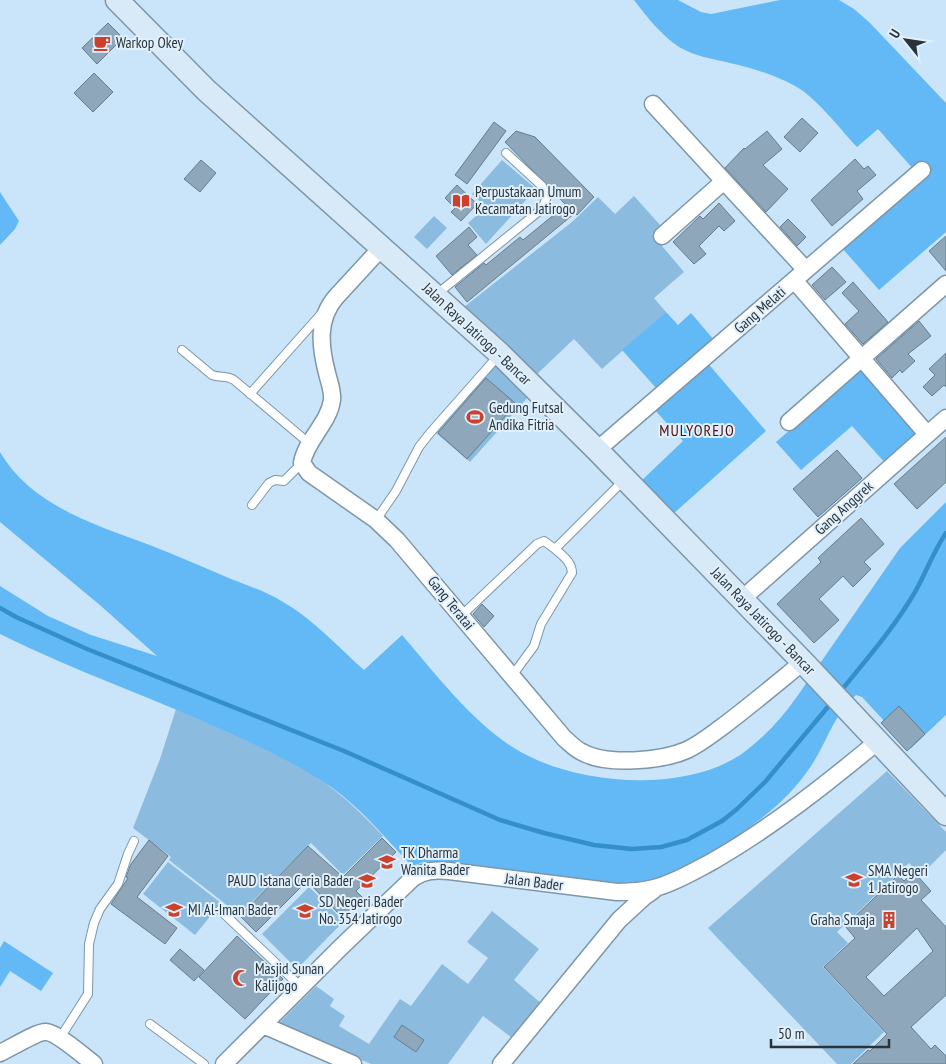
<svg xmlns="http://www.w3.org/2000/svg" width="946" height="1064" font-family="'PT Sans Narrow',sans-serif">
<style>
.green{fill:#8bbce0}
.forest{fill:#62b9f6}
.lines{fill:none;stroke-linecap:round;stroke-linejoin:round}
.stream{stroke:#348ec8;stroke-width:4.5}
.building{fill:#8ea7ba;stroke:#647c8e;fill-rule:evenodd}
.service-casing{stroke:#7d96a8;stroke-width:10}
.minor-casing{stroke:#7d96a8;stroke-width:19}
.secondary-casing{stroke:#7d96a8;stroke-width:25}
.service{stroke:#fff;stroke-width:8}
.minor{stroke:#fff;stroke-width:16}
.secondary{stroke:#d8eaf8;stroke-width:22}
.labels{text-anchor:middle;stroke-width:4;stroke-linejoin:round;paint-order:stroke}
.poi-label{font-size:15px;fill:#29333b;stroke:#e1f0fd;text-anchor:start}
.street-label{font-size:15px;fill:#29333b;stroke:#e1f0fd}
.neighbourhood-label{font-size:16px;letter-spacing:1px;fill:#510e06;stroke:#e1f0fd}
</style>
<rect width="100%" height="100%" fill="#cae5f9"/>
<path class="green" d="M502,160l34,29 -50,55 -18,-21 18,-16 -14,-13z
M634,196l27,30 -9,8 32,38 -30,26 12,14 -64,57 -28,-30 -39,37 -71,-69 108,-85 26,-25 17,17z
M434,216l13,12 -20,21 -13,-12z
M490,360l38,37 -58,65 -40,-34z
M176,709c53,23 111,44 157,80 18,14 34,30 50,47l-40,39 -32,-32 -73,73 -15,-14 -54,-42 2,-3 -38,-29 27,-69z
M887,771l59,61v18l-25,25 -12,-12 -72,69 11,11 -25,24 61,65 -33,32h-14l-129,-136z
M168,862l53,41 -26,32 -52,-41z
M309,887l35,34 -47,48 -35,-35z
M492,911l47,38 -25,31 28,24 -27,36 -32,-24 -35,48h-77l-93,-40 38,-38 18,13 -4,7 15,10 -6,10 30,18 31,-45 11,7 31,-42 26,20 20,-26 -21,-16z"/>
<path class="forest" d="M634,0h44l23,12 10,2 69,-14h59l15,9 16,14 76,80v129l-67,58 -37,-42 79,-70 -43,-49 -21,18c-17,-18 -41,-50 -62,-61 -20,-11 -43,-18 -65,-23 -17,-4 -36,-7 -51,-16 -18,-12 -32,-30 -45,-47z
M0,192l19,29 -4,8 -15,16z
M666,312l12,13 13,-12 23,27 -15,13 67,78 -94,84 -32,-33 43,-41 -30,-33 12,-10 -43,-48z
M862,368l58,66 -34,30 -34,-38 -51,44 -25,-28z
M0,452c31,53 93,72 147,92 29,11 56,23 84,35 18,7 36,13 52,23 30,17 55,45 81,68l38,-35c33,38 69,86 112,113 59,37 167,46 226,7 22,-15 41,-36 56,-57l104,-150 46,-46v213l-36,34 -48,-52 -6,-2c-25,23 -28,47 -47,74 -26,38 -63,62 -102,85 -18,11 -38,22 -59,27 -12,4 -25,3 -38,3l-176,-21 -10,-1 -12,4c-26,-27 -51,-58 -81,-79 -31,-21 -64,-37 -97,-52 -77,-36 -158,-63 -234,-101v-48l48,30 43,19 66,21 -56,-50 -101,-84z
M4,941l49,32 -12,18 -31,-20 -10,16v-39z"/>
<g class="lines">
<path class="stream" d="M0,608l16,9 71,32 257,102 156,69 44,13 50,12 38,4 29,-2 26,-7 35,-19 15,-12 28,-27 67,-80
M840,692c26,-32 54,-64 75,-100 11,-19 18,-40 31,-59"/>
</g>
<path class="building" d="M108,23l15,15 -26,26 -15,-16z
M94,73l19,19 -20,20 -19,-19z
M802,118l16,15 -18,19 -16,-15z
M494,122l12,9 -39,53 -12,-9z
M516,131l19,6 59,60 -17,18 -2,-2 -108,89 -12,-15 29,-24 2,2 34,-28 3,3 43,-35 -61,-63z
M767,131l15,18 -19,16 25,24 -22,23 -41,-44 19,-20 1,1z
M855,159l9,10 4,-3 8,9 -19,16 6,8 -31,27 -21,-26z
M201,160l15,13 -16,19 -16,-13z
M457,185l20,19 -16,17 -10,-9 4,-4 -10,-10z
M719,203l16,18 -11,10 -5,-5 -20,20 7,8 -12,10 -21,-22 27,-26 3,3z
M788,219l18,18 -9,9 -17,-19z
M469,227l8,10 -9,8 9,10 -25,20 -16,-19z
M946,236v35l-17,-20z
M832,267l14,15 -21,18 -13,-15z
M853,282l35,40 -25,22 -18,-20 14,-13 -17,-18z
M919,321l12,15 -23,18 7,7 -13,12 -2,-3 -8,8 -16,-19z
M946,353v34l-2,-2 -12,11 -9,-9 12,-12 -6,-6z
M486,378l30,26 -49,55 -29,-26z
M946,437v45l-29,27 -23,-25z
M837,450l25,28 -44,39 -25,-28z
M861,518l23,26 -20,18 7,7 -18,18 -10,-11 -24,23 20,21 -25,23 -37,-39 44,-42 -3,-4z
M482,604l12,12 -10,11 -11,-13z
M899,706l26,28 -18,17 -26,-28z
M382,838l14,14 -40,39 7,7 -20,20 -36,-37 -51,51 -16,-16 68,-70 35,31z
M149,840l19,16 -31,41 40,31 -12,16 -54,-40 17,-26 -2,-1 5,-13z
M914,872l17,19 -10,9 25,27v68l-35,32 20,22 4,-4 11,11v8h-93l15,-14 2,1 17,-17 -63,-67 31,-29 -10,-12 53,-51 6,6zM917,928l16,23 -49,45 -18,-19z
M237,936l46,43 -38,40 -46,-42z
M180,949l24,21 -10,11 -24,-21z
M402,1025l22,15 -8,12 -22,-15z"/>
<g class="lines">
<g class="service-casing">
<path id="service" d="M437,294l101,-82 5,-5 4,-11 -5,-10 -36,-33
M182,350l30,25c8,3 15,0 22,5l76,64
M250,394l72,-81
M252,505l17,-22 6,-3 9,1 18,-18
M376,520l20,-29 23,-44 11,-14 68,-77
M461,616l76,-72 7,-3 11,8 68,-68
M512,676l22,-30 7,-22 31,-51c0,-11 -9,-17 -17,-24
M220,910l81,77
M150,1024l54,40
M60,1038l28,-44 1,-50 5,-21 6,-14 18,-25 10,-30 6,-13"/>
</g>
<g class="minor-casing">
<path id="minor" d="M653,104l153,166
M662,236l62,-55
M382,247l-46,50c-19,22 -16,49 -9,76 2,9 6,18 5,27 -3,23 -26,40 -30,63l7,10 67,47 21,20 167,198c6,5 11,11 18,14 24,14 80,9 105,-2 13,-6 24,-15 35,-23 28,-21 54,-43 81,-65
M794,280l133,154
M789,422l157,-138
M597,450l325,-280
M742,599l204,-181
M263,1025l90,39
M0,1053c9,-4 38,-22 46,-21 10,0 39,25 48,32
M224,1064l116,-116 73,-70c12,-8 22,-8 36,-7l168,21c13,0 28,-1 41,-5 20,-6 38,-17 55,-26 59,-34 112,-76 164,-119
M501,1064l118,-144 25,-23 10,-7"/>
</g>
<g class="secondary-casing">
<path id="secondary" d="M117,0l89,90 294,264 97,96 206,212 143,152"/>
</g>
<use href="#service" class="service"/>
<use href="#minor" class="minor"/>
<use href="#secondary" class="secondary"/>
</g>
<defs>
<g id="cafe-bare" transform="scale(1.35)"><path d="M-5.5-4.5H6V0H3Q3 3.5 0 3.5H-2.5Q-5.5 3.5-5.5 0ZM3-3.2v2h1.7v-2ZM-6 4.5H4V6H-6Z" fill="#cc402c" stroke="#e1f0fd" stroke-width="2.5" paint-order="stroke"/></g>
<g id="library-bare" transform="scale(1.35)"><path d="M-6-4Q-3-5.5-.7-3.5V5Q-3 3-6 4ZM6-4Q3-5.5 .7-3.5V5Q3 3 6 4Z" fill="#cc402c" stroke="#e1f0fd" stroke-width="2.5" paint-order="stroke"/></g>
<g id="stadium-bare" transform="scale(1.35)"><path d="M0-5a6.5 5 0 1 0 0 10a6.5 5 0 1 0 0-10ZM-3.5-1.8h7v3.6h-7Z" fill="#cc402c" stroke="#e1f0fd" stroke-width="2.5" paint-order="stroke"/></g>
<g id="school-bare" transform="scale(1.35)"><path d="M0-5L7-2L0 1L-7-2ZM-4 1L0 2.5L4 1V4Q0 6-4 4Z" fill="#cc402c" stroke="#e1f0fd" stroke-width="2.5" paint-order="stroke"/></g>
<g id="building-bare" transform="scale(1.35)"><path d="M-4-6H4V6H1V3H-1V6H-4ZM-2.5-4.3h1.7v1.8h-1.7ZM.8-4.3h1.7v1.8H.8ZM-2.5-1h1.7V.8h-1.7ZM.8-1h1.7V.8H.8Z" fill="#cc402c" stroke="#e1f0fd" stroke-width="2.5" paint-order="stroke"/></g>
<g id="mosque-bare" transform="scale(1.35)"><path d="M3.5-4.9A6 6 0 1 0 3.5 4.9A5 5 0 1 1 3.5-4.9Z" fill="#cc402c" stroke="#e1f0fd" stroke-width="2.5" paint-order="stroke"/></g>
</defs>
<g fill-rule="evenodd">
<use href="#cafe-bare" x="102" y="43"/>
<use href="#library-bare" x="461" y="201"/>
<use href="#stadium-bare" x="475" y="417"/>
<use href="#school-bare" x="387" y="862"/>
<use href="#school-bare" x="854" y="880"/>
<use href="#school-bare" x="367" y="881"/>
<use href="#school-bare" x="174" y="910"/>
<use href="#school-bare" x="305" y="911"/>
<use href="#building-bare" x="889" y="920"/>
<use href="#mosque-bare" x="241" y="978"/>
</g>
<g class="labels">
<g class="poi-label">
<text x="116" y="48">Warkop Okey</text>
<text x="475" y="197">Perpustakaan Umum<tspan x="475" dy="17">Kecamatan Jatirogo</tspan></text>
<text x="489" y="413">Gedung Futsal<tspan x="489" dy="17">Andika Fitria</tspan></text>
<text x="401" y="858">TK Dharma<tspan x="401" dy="17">Wanita Bader</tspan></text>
<text x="868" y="876">SMA Negeri<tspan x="868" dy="17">1 Jatirogo</tspan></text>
<text x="353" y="886" text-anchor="end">PAUD Istana Ceria Bader</text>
<text x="319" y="907">SD Negeri Bader<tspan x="319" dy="17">No. 354 Jatirogo</tspan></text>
<text x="188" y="915">MI Al-Iman Bader</text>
<text x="875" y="925" text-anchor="end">Graha Smaja</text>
<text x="255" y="974">Masjid Sunan<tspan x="255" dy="17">Kalijogo</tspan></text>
</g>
<g class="street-label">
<text transform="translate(760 310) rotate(-41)" y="5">Gang Melati</text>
<text transform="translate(477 334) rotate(43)" y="5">Jalan Raya Jatirogo - Bancar</text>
<text transform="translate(844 508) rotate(-42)" y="5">Gang Anggrek</text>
<text transform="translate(451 603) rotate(51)" y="5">Gang Teratai</text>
<text transform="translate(763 621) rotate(46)" y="5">Jalan Raya Jatirogo - Bancar</text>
<text transform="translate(534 882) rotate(7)" y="5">Jalan Bader</text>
</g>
<g class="neighbourhood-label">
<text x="697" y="436">MULYOREJO</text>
</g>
</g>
<g transform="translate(906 40) rotate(300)" stroke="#e1f0fd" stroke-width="4" paint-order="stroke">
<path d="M0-4L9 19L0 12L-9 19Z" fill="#29333b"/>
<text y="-8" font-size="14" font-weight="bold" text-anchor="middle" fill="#29333b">U</text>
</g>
<path d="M771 1039v8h118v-8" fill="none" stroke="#29333b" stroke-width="2.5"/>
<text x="778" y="1039" font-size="15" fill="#29333b" stroke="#e1f0fd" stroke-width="4" paint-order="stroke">50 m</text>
</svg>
